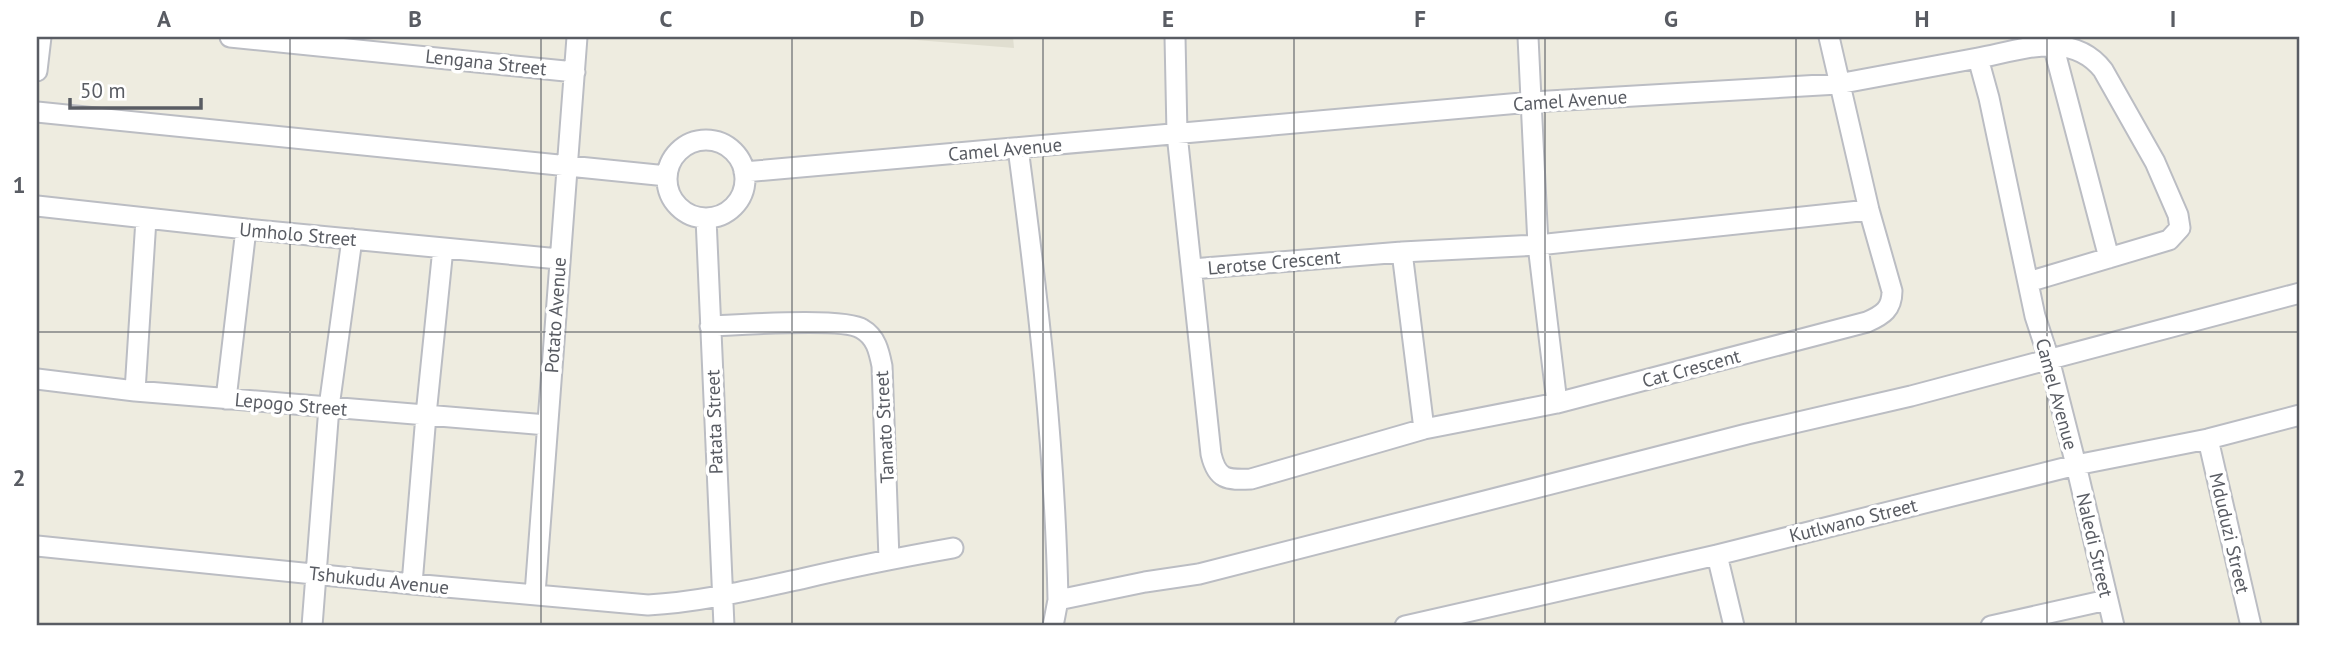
<svg xmlns="http://www.w3.org/2000/svg" width="2337" height="663" font-family="'PT Sans',sans-serif">
<style>
.education{fill:#e0ded0}
.lines{fill:none;stroke-linecap:round;stroke-linejoin:round}
.street-casing{stroke:#bbbdc3;stroke-width:23}
.street{stroke:#fff;stroke-width:19}
.grid{fill:none;stroke:#595c63;stroke-width:2;stroke-opacity:0.55}
.labels{text-anchor:middle;stroke-width:7;stroke-linejoin:round;paint-order:stroke}
.street-label{font-size:19px;fill:#595c63;stroke:#fff}
.neatline{fill:none;stroke:#595c63;stroke-width:2.5}
.grid-label{font-size:23px;text-anchor:middle;font-weight:bold;fill:#595c63}
</style>
<rect width="100%" height="100%" fill="#eeece0"/>
<path class="education" d="M880,37h133l1,11z"/>
<g class="lines">
<g class="street-casing">
<path id="street" d="M230,37l345,35
M1175,37l2,97 34,320c6,26 16,26 40,25l173,-50 133,-26
M1528,37l10,208 19,158 310,-81c16,-7 25,-13 25,-31l-23,-81 -40,-173
M2051,37l58,221
M1978,58c43,-8 94,-28 125,12l52,92 23,53 2,13 -11,12 -141,42
M37,71l4,-34
M37,112l630,64
M667 179a39 39 0 1 1 78 0a39 39 0 1 1-78 0Z
M1018,148c20,150 37,300 40,452l-5,26
M744,172l788,-70 306,-18 140,-26 11,40 46,218 14,43 27,106 38,161
M37,206l209,23 313,30
M706,218l18,408
M1402,252l22,177
M1192,269l210,-17 136,-7 331,-35
M710,326c27,-1 135,-9 152,3 14,8 17,22 20,37l7,193
M37,379l98,12 412,34
M135,391l11,-172
M226,399l20,-170
M2208,439l43,187
M37,546l375,38 236,21c52,-3 102,-15 153,-26 50,-12 101,-22 152,-31
M1717,555l17,71
M412,584l14,-169 17,-167
M535,594l42,-557
M1058,600l87,-18 54,-8 548,-140 164,-38 389,-103
M312,626l17,-219 23,-168
M1405,626l312,-71 359,-90 132,-26 92,-24
M1991,626l116,-26"/>
</g>
<use href="#street" class="street"/>
</g>
<path class="grid" d="M290,37v589M541,37v589M792,37v589M1043,37v589M1294,37v589M1545,37v589M1796,37v589M2047,37v589M37,332h2263"/>
<g class="labels">
<g class="street-label">
<text transform="translate(486 62) rotate(6)" y="7">Lengana Street</text>
<text transform="translate(1570 100) rotate(-4)" y="7">Camel Avenue</text>
<text transform="translate(1005 149) rotate(-5)" y="7">Camel Avenue</text>
<text transform="translate(298 234) rotate(5)" y="7">Umholo Street</text>
<text transform="translate(1274 262) rotate(-5)" y="7">Lerotse Crescent</text>
<text transform="translate(555 315) rotate(-86)" y="7">Potato Avenue</text>
<text transform="translate(1691 368) rotate(-15)" y="7">Cat Crescent</text>
<text transform="translate(2057 394) rotate(75)" y="7">Camel Avenue</text>
<text transform="translate(291 404) rotate(5)" y="7">Lepogo Street</text>
<text transform="translate(714 422) rotate(-92)" y="7">Patata Street</text>
<text transform="translate(884 427) rotate(-93)" y="7">Tamato Street</text>
<text transform="translate(1853 520) rotate(-14)" y="7">Kutlwano Street</text>
<text transform="translate(2230 533) rotate(77)" y="7">Mduduzi Street</text>
<text transform="translate(2095 545) rotate(77)" y="7">Naledi Street</text>
<text transform="translate(379 580) rotate(6)" y="7">Tshukudu Avenue</text>
</g>
</g>
<rect width="2337" height="663" fill="none" stroke="#ffffff" stroke-width="77"/>
<path d="M70 98v10h131v-10" fill="none" stroke="#595c63" stroke-width="3.5"/>
<text x="80" y="98" font-size="21" fill="#595c63" stroke="#ffffff" stroke-width="5" paint-order="stroke">50 m</text>
<rect x="38" y="38" width="2260" height="586" class="neatline"/>
<g class="grid-label">
<text x="164" y="27">A</text>
<text x="415" y="27">B</text>
<text x="666" y="27">C</text>
<text x="917" y="27">D</text>
<text x="1168" y="27">E</text>
<text x="1420" y="27">F</text>
<text x="1671" y="27">G</text>
<text x="1922" y="27">H</text>
<text x="2173" y="27">I</text>
<text x="19" y="193">1</text>
<text x="19" y="486">2</text>
</g>
</svg>
